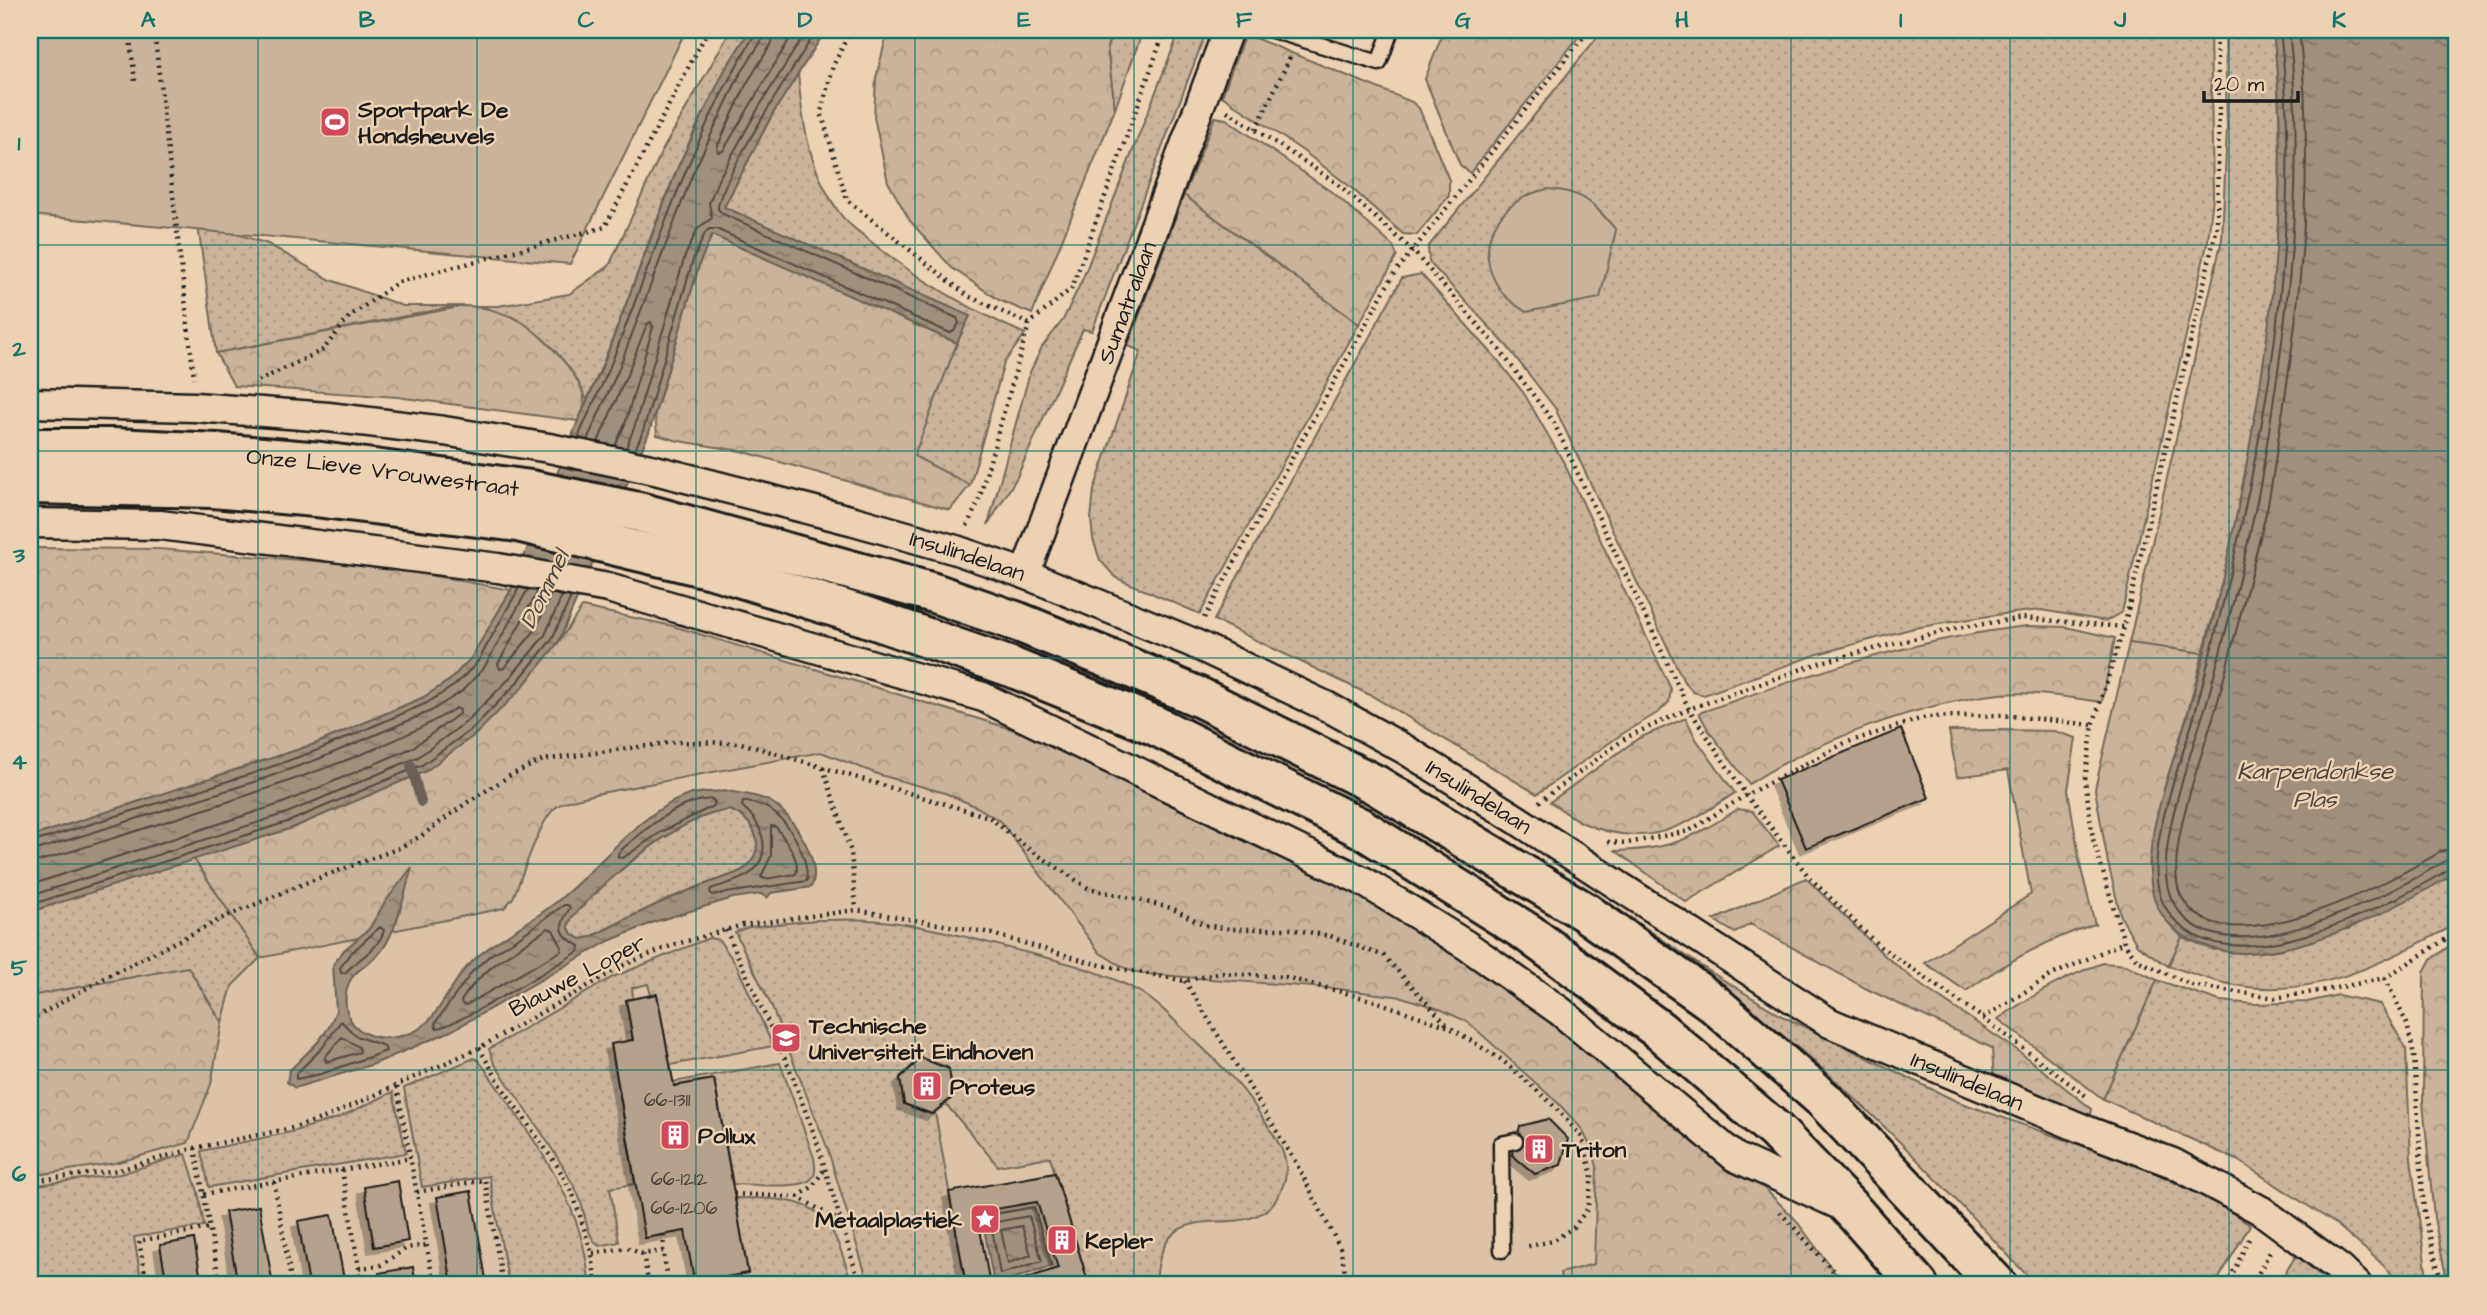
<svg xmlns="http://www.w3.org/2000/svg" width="2487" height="1315" font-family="'Architects Daughter',sans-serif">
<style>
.built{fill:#dcc3a7}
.grass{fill:url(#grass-dots);stroke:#73685b;stroke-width:2}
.forest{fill:url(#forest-crowns);stroke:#73685b;stroke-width:2}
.park{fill:#cab39a;stroke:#73685b;stroke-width:2}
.water{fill:url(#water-ripples);stroke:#6b6156;stroke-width:2;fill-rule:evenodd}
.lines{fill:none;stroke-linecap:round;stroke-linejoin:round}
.shore{stroke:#514a42;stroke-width:2}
.stream{stroke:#6b6156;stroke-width:10}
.building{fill:#b5a18c;stroke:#1c1c1c;stroke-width:2;filter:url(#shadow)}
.lane-casing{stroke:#1c1c1c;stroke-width:19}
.street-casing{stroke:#1c1c1c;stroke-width:33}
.primary-casing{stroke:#1c1c1c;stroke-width:44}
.path{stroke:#1c1c1c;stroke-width:4.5;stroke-dasharray:2 5;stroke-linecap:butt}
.lane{stroke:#ecd1b3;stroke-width:14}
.street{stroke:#ecd1b3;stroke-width:28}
.primary{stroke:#ecd1b3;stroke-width:38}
.grid{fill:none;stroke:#0f766e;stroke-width:2;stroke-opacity:0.55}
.labels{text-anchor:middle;stroke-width:5;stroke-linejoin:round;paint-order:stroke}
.number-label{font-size:19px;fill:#423d38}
.poi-label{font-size:23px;font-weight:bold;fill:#1c1c1c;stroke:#ecd1b3;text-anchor:start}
.street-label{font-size:23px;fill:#1c1c1c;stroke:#ecd1b3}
.water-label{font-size:24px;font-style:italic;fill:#4a443e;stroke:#ecd1b3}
.neatline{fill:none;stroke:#0f766e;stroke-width:2.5}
.grid-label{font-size:23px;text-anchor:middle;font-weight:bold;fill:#0f766e}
</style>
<defs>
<pattern id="grass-dots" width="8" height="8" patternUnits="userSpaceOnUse" patternTransform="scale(1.75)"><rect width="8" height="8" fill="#cab39a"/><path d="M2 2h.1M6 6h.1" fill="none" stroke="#ad9984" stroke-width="1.8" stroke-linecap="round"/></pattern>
<pattern id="forest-crowns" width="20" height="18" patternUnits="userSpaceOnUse" patternTransform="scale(1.75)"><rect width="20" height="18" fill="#cab39a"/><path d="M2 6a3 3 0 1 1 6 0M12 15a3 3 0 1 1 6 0" fill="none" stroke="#ad9984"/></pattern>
<pattern id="water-ripples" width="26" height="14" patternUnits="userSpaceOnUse" patternTransform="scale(1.75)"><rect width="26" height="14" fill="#a08f7c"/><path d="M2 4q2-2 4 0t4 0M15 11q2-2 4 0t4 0" fill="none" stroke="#827465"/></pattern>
<filter id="shadow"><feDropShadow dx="-6" dy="6" stdDeviation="0" flood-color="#0004"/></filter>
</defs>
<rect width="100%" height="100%" fill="#ecd1b3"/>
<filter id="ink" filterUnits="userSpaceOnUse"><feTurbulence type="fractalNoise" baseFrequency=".0143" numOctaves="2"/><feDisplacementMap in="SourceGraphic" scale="14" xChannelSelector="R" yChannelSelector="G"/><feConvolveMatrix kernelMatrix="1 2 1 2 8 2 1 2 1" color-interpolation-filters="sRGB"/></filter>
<g filter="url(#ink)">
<path class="built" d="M30,650l858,76 529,224 380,335h-1767z"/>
<path class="grass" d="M731,30h19c-27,43 -51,89 -72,137 -32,76 -56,157 -91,233 -27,-53 -51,-76 -108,-94h19l71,-12 40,-28 53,-115z
M1113,30h30l-28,79 -8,-62z
M1180,30h27l-115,301 -9,-2 -66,148 -29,48 42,-153 12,-25 21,-27 20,-42z
M1603,30h607l3,167 -5,43 -86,372 -16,9 -65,-11 -46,5 -81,13 -96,26 -114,41 -11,-3 -10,-12 -128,-272 -49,-63 -77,-83 -1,-15z
M2225,30h48c18,157 -2,314 -31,469 -10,52 -26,103 -39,154l-74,-10 93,-404 5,-110z
M798,73c4,51 12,100 43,142 7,10 19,17 28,25 47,39 100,69 156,94l-21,29 -34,122 -57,-28 44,-114 12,-27 -245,-109 48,-92z
M1184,195l175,129 -159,290 -84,-36 -16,-18 -7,-21 -2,-20 3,-29 47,-139 -13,-5z
M197,218l18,9 53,17 63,36 72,26h62l-18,2 -231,45z
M1421,274l75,84 29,37 39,68 107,226 -2,13 -10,10 -37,22 -85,60 -165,-98 -158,-76 188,-342z
M730,810c23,9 37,34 18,56 -8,8 -24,11 -34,15 -43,15 -83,35 -123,56l-10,2 -9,-5 -4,-8 4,-9c35,-38 106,-102 158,-107z
M194,859l66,99 -28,28 -10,37 -34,-56 -158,29v-84z
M2457,872v52c-77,39 -143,79 -233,59 -19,-4 -37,-12 -56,-17l14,-29 32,13 134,-21z
M1608,902l93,64 81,50 174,85 189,67 75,37 30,20 -35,60h-179c-82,-87 -162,-176 -255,-251 -56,-46 -118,-86 -178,-127z
M816,920c18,0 36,-1 53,0 51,3 102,18 151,31 41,10 83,20 120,41 18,11 33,27 48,42 24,23 50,46 68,74 13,21 36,46 29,71 -24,87 -124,-8 -129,106h-67l-39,-128 -52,9 -53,-63 9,-8 -6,-28 -27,-9 -21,19 4,27 26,10 5,-2 31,173h-97l-42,-138 -56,-142 -36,-73 14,-5z
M709,938l10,2 18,26 36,80 -103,19 -13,-71 -6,1 -3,-11 -16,4 1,10 -7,2 7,40 -22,4 24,140 -25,4 9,54 -20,4c-14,-10 -14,-39 -22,-54 -24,-46 -55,-87 -83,-129l-5,-14 124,-72z
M2157,980l63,21 35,3 52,-2 31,-7 42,9 26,44 5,111 17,126h-26l-22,-23 -44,-38 -97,-63 -136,-62z
M474,1058l4,2 7,9c45,67 100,132 104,216h-80l-20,-109 -67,11 -18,-99z
M780,1063l34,95c1,7 3,16 -3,21 -9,11 -63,5 -78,5l-19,-105 -40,7 -1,-4z
M393,1092l13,61 -197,34 -8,-36 90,-19 47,-14z
M186,1154l12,38 6,34 -70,11 8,48h-112v-99l90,-12z
M735,1198c83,0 94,8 117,87h-124l-2,-8 22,-4z
M2295,1257l4,1 33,27h-54z"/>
<path class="forest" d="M888,30h225l-6,17 8,62 -83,205 -33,-14 -47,-32 -42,-47 -22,-39 -14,-65 2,-39z
M1444,30h140l-114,143 -10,-8 -35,-86z
M1245,34l167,68 7,6 30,72v16l-32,39 -14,-1 -55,-49 -45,-34 -81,-55z
M1215,117l11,2 110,76 57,51 4,10 -38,68 -175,-129z
M712,235l245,108 -43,113 56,29 -20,25 -209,-59 -62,-10 -22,-6 -2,-21 45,-152z
M465,306c18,0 41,7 57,16 20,13 67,59 62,84 0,5 -4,11 -6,15l-181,-24 -163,-11 -18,-33z
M30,548l128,1 221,17 132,24 -40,69 -21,21 -26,17 -109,47 -285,93z
M582,607l91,19 162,49 170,52 195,67 282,163 249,198 64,64 49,66h-282l-2,-12 34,-9 3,-97 -4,-16 -12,-23 -22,-24 -91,-82 -26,-12 -40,-13 -64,-8 -191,-15 -19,-4 -28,-17 -100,-132 -23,-14 -32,-14 -65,-18 -59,-23 -226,42c-12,4 -32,6 -41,15 -15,14 -32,68 -41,89l-9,10 -244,50 -66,-99 98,-31 134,-57 132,-128z
M2027,626l39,1 49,11 -13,64c-33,-4 -68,-11 -102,-8 -76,8 -187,47 -251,90l-40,-53 -10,-18c107,-38 214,-74 328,-87z
M2129,643l74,10 -16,62 -23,74 -15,77 22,60 11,11 -14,29 -31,-21 -16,-28 -13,-54 -13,-74z
M1686,718l10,21 39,54c-52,34 -88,58 -152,30 -11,-5 -22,-14 -33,-21l89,-64z
M1997,730l57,1 22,7 -8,52 13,79 14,55c-47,15 -89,38 -129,67l-41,-28 106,-69 -23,-124 -51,7 -8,-46z
M1738,809l14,2 27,35 -93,56 -70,-51c58,-2 74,-12 122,-42z
M1806,878l78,77 38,31 95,64 75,59 -1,6 -97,-33 -2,-34 -125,-59 -117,-65 -15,9 -21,-13z
M2457,941v344h-9l-14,-67 -11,-116 1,-130 7,-13z
M2103,963l23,2 31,15 -54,119 -105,-80c33,-23 67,-43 105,-56z
M188,967l34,56 -11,61 -23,59 -73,20 -85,13v-180z"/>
<path class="park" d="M30,30h656l-116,234 -540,-49z
M1548,189c36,2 46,15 68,41l-16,68 -74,14c-9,-6 -19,-12 -25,-21 -32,-44 -2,-93 47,-102z"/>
<path class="water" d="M750,30h76l-54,85 -48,92 246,109 -13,27 -245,-108 -12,27 -51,171 -91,210 -38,47 -44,44 -50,37 -134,57 -262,84v-75l285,-93 109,-47 26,-17 21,-22 40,-68 67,-169 25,-56 75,-198 46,-96z
M2273,30h184v842c-56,34 -144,80 -211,81 -16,1 -33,-4 -48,-10 -18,-7 -31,-18 -40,-35 -25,-50 14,-140 29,-191 29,-101 52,-204 69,-307 21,-126 32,-252 17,-380z
M728,791c13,3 31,4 43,11 21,12 53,61 40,85l-40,6 -4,5 -6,-4 -28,4 -79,24 -45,19 -158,90 -77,33 -79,24 -8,-6 2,-11 28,-28 12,-16 7,-16 -3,-46 11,-15 25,-21 16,-27 27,-35c-7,25 -16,69 -34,88 -15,15 -29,16 -32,39 -5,43 40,53 71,36 22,-13 32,-43 49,-62 23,-26 58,-41 85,-62 44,-32 83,-91 135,-110 12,-5 28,-4 42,-5zM730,810c23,9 37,34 18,56 -8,8 -24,11 -34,15 -43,15 -83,35 -123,56l-10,2 -9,-5 -4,-8 4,-9c35,-38 106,-102 158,-107z
M1034,1207l18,59 -58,19 -12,-69z"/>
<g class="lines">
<path class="shore" d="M775,30l-3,13 -25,40 -30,64 1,5 5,-1 72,-121
M2280,30c28,230 -27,462 -85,683 -13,50 -57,147 -30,194 53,90 223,-1 286,-39l6,-1
M2289,30c15,128 3,254 -17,381 -5,31 -9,63 -16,95 -13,62 -30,124 -46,185 -13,50 -61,164 -38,209 44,89 219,-6 275,-40l10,-2
M2299,30c15,127 4,254 -16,380 -6,33 -9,66 -16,99 -15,63 -32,125 -48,188 -11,44 -58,159 -38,199 41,78 210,-15 261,-45l15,-4
M578,438c10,-25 23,-49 33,-74 44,-111 80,-226 143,-328l1,-6
M587,440l31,-69 75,-198 45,-95 24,-38 2,-10
M598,442l29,-67 20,-51 4,-2 2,5 -28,97 -10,22
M626,448l8,-20 51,-172 13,-28 14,-10 -3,-15 9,-23 41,-73 48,-77
M635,450l8,-19 50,-171 12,-27 4,-4h7l234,104 4,-2 5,-8 -2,-5 -234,-104 -5,-5c-2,-23 82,-152 99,-179
M538,591l-40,73 2,5 4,-1 32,-39 15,-35
M712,799l3,3 -2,4 -52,26 -38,26 -5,-1v-3l4,-5c27,-22 54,-48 90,-50z
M748,802c7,2 15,3 21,7 22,15 39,46 38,72l-95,14 -2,-3 1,-3c13,-5 31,-8 41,-17 22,-21 9,-50 -10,-66l1,-4z
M771,826l5,1c9,12 25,33 20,47l-31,5 -4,-2 10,-21z
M30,843l224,-70 64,-23 109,-47 28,-18 22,-22 42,-75
M30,852l227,-71 64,-23 110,-47 30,-19 23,-24 44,-79
M30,862l10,-1c83,-26 167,-51 249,-80 57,-20 115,-41 167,-73l4,2 -1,4 -47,34 -129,55 -253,82
M30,896l257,-83 131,-56 48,-35 43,-43 36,-44 17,-39
M30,905l260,-84 132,-56 50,-36 43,-44 37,-46 19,-42
M564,905h4l2,3c-13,19 -10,28 10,38l-1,5c-21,13 -127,78 -143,77l-1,-5 37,-51 17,-16 29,-18z
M380,927l4,3c-5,20 -26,28 -39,43h-4l-1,-5 9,-13z
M548,928l5,2 9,17 -1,4 -95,54 -4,-1 -1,-3c21,-34 55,-50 87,-73z
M341,1021l15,15 28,10 2,5 -65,23 -25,5v-5l27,-27z
M342,1037l17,10 1,5 -34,10 -1,-5z
M1029,1216l13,45 -42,13 -9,-51z
M1022,1226l9,29 -23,8 -7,-33z"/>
<path class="stream" d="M411,765l10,37"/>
</g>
<path class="building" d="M1901,729l28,69 -123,50 -29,-68z
M657,994l17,92 40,-7 34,194 -22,4 2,8h-33l-10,-54 -40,7 -34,-194 22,-4 -7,-40z
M921,1058l28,11 4,28 -21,17 -28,-10 -4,-26z
M1548,1119l20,20 -7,26 -26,9 -23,-19 8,-29z
M1055,1173l34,112h-83l52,-17 -21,-66 -60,10 13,73h-24l-17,-93z
M398,1181l10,60 -34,6 -10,-60z
M471,1191l16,94h-35l-15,-88z
M259,1206l14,79h-35l-13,-73z
M332,1215l13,70h-36l-11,-64z
M194,1239l8,46h-35l-7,-40z
M413,1267l3,18h-35l-2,-12z"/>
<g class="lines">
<g class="lane-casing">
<path id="lane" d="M1272,30l107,33 12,-33
M1502,1250l-1,-106 14,-3"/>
</g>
<g class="street-casing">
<g id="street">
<path id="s1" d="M30,403l165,4 133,10 116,14 105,17 106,22 199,51 102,29 69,24 166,68 137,65 78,43 110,69 314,204 258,108 85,32 89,48 78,58 17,16"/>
<path d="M30,523l130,2 338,43 110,20 375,109 380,184 103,64 94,66 175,146 105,48"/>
<path id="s2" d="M1025,574l203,-544"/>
</g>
</g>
<g class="primary-casing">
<g id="primary">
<path id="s3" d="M30,448h84l103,5 104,9 210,28 108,22 295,81 84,29 94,38 89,38 175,87 209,127 127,90 112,98 173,185"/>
<path d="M30,484l183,4 102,9 203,25 198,48 148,46 147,51 143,58 207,103 167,105 131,97 116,100 77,80 66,75"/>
</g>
</g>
<path class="path" d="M129,30l6,51
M154,30l40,348
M851,30l-18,36 -12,46 26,88 121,96 61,28
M2216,30l3,73 -2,124 -93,400 -31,98 -8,54 8,60 31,103 13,18 55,25 83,13 51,-8 59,-12 72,-46
M1227,111l111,73 75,67 86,98 55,74 135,286 57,86 63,82 70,69 104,72 103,78
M1256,129l34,-72
M258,381l65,-31 26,-33 49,-35 207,-55 103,-197
M967,526l11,-23 51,-179 43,-36 93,-258
M1204,618l189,-343 196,-245
M823,768l28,84 5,58
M1539,802l88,-65 62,-28 133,-47 135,-34 66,-10 101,9
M1608,842l20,1 61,-12 57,-36 99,-52 81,-26 76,-2 91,10
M726,930l64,140 27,72 43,143
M2385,978l22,46 7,31 10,158 18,72
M1185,981l111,182 44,85 8,37
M1983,1018l69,-43 72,-33
M30,1020l82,-46 111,-56 85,-36 89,-33 24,-13 47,-34 43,-27 32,-15 132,-18 66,1 248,74 37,30 62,41 83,20 34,17 25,4h61l39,7 54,20 65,71
M479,1048l23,39 56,80 16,30 18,57 4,31
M397,1087l37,198
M195,1148l25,137
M342,1170l20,115
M30,1181l89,-11 76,-22 97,-20 32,-10 155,-70 145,-83 49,-20 70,-20 113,-15 129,22 111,32 89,17 35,-8 65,4 90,24 74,26 53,33 48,42 32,35 10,38 -4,33 -14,19 -21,14 -29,6
M274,1182l18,103
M417,1192l68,-12 18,105
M204,1194l207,-36
M734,1194l64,3 43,25
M798,1197l14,-10 12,-17
M1780,1212l66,73
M664,1235l-1,16 6,34
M593,1253l34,-5 16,6 20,-3
M643,1254l6,31
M359,1268l20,-2 28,-18 20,-3
M147,1285l-8,-44 71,-13
M2227,1285l23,-48
M2252,1285l18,-33"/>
<use href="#lane" class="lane"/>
<use href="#street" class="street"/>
<use href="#primary" class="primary"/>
</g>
</g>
<path class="grid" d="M258,30v1255M477,30v1255M696,30v1255M915,30v1255M1134,30v1255M1353,30v1255M1572,30v1255M1791,30v1255M2010,30v1255M2229,30v1255M30,245h2427M30,451h2427M30,658h2427M30,864h2427M30,1070h2427"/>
<defs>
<g id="stadium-square" transform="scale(1.575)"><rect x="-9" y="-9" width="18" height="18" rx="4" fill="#d1495b" stroke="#ecd1b3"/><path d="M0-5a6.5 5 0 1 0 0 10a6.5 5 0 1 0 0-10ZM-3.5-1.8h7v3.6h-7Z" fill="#fff"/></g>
<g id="university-square" transform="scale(1.575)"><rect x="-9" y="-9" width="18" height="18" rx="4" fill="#d1495b" stroke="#ecd1b3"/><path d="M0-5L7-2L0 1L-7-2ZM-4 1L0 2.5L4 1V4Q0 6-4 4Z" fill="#fff"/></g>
<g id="building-square" transform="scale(1.575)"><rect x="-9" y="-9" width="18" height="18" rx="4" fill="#d1495b" stroke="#ecd1b3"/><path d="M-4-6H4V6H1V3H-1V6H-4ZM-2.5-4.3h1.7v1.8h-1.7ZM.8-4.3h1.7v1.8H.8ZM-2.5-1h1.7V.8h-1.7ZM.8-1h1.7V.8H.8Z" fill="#fff"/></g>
<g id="sight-square" transform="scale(1.575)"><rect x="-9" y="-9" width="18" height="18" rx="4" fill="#d1495b" stroke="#ecd1b3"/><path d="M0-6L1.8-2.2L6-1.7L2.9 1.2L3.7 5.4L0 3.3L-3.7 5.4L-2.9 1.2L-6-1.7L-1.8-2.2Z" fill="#fff"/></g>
</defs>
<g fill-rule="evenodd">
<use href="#stadium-square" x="335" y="122"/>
<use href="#university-square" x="786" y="1038"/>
<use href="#building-square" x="927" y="1086"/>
<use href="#building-square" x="675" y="1135"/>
<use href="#building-square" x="1539" y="1149"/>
<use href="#sight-square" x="985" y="1219"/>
<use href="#building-square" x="1062" y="1240"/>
</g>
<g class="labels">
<g class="number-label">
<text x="667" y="1106">66-1311</text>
<text x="679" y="1185">66-1212</text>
<text x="684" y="1214">66-1206</text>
</g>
<g class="poi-label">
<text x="358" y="117">Sportpark De<tspan x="358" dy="26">Hondsheuvels</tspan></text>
<text x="809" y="1033">Technische<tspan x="809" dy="26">Universiteit Eindhoven</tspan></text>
<text x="950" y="1094">Proteus</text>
<text x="698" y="1143">Pollux</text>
<text x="1562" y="1157">Triton</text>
<text x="962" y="1227" text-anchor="end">Metaalplastiek</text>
<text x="1085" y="1248">Kepler</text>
</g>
<g class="street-label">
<text dy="8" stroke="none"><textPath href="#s2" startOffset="290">Sumatralaan</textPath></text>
<text dy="8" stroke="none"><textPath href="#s3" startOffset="354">Onze Lieve Vrouwestraat</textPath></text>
<text dy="8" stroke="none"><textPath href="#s1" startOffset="954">Insulindelaan</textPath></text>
<text dy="8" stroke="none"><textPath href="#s1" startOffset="1521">Insulindelaan</textPath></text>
<text transform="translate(577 975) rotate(-28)" y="8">Blauwe Loper</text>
<text dy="8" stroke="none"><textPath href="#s1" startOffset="2088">Insulindelaan</textPath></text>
</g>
<g class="water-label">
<text transform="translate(544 589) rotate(-64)" y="8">Dommel</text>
<text x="2315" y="779">Karpendonkse<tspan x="2315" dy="28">Plas</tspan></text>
</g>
</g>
<rect width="2487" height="1315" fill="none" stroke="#ecd1b3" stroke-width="77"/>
<path d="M2204 91v10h94v-10" fill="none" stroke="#1c1c1c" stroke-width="3.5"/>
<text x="2214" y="91" font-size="21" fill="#1c1c1c" stroke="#ecd1b3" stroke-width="5" paint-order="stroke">20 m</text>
<rect x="38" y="38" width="2410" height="1238" class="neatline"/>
<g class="grid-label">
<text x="148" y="27">A</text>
<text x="367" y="27">B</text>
<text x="586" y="27">C</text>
<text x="805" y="27">D</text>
<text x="1024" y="27">E</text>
<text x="1244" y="27">F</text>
<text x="1463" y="27">G</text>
<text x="1682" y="27">H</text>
<text x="1901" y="27">I</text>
<text x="2120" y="27">J</text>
<text x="2339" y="27">K</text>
<text x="19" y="150">1</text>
<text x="19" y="356">2</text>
<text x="19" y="562">3</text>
<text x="19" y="769">4</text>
<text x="19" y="975">5</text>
<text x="19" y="1181">6</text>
</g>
</svg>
